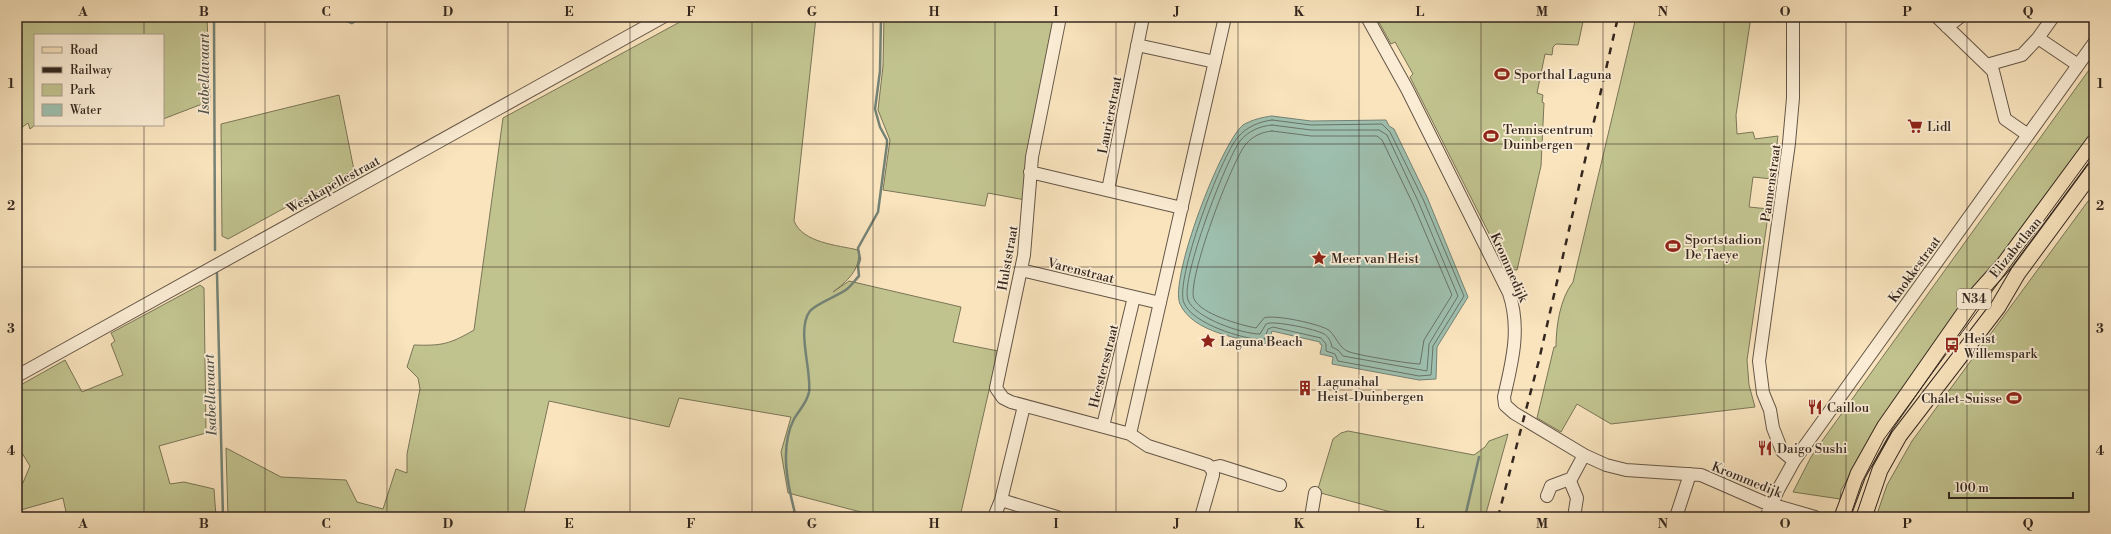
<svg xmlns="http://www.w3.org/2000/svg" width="2111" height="534" font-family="'Libre Bodoni',serif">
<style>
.green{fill:#c1c38f;stroke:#7a7557}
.water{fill:#9ebfae;stroke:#748275}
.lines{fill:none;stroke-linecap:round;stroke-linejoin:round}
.shore{stroke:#697366;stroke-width:1}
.stream{stroke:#748275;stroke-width:2.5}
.minor-casing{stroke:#655647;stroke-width:14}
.major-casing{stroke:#34271f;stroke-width:17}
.minor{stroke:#fbedd5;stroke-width:12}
.major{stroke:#f9e4be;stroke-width:15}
.tram{stroke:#34271f;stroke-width:1}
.rail{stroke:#34271f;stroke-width:2.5;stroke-dasharray:7 7;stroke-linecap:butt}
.grid{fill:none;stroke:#34271f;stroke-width:1;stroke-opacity:0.55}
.labels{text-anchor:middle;stroke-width:3.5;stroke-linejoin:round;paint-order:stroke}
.shield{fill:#fbedd5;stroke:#706256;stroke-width:1}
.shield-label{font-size:12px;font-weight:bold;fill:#34271f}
.poi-label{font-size:13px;fill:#34271f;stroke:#fbedd5;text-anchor:start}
.street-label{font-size:13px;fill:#34271f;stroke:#fbedd5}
.water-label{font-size:14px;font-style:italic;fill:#54554a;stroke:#fbedd5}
.neatline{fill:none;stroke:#34271f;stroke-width:1.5}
.grid-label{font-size:13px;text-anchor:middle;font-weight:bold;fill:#34271f}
</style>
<rect width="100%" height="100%" fill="#f9e4be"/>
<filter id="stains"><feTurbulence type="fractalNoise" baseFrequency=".005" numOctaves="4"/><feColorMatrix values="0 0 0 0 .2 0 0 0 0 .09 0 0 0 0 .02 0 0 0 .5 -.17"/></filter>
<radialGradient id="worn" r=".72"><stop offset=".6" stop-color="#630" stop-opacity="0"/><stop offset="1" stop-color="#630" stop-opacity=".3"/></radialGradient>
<path class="green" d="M77,17h130l3,84 -47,18v-84h-128v90l-5,4 -2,-6 -11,8v-110z
M689,17h127l-22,204c9,22 43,24 64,29 4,19 -12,32 -25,42l16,-11 112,26 -8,35 45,9 -38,166h-80l-92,-24 -7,-41 10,-35 -112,-19 -10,29 -120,-26 -26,116h-295l-2,-69 55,29 65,3 11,22 26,7 13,-40 11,4v-19l13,-65 -2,-11 -11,-11 7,-22c28,1 36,-1 60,-15l29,-212z
M884,17h172l-31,183 -37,-7 -3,13 -102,-16 7,-50 -12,-30 5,-44z
M1376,17h208l-6,28 -22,-1 -3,3 -1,8 -7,-1 -8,39 6,2 -1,7 2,1 -3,63 -24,104 -10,-1 -97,-192 3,-3 -18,-32 -4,2z
M1636,17h115l-15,98 1,19 16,-2 2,7 23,-3 -6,43 -19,-2 -4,30 20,2 -22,151 2,25 6,22 -144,17 -34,-20 -16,28 -24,-14 17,-71h2c0,-21 4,-48 17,-65z
M2094,63v70l-215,293 -38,64 -1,9 -47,-7 18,-35 11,-16z
M339,95l15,75 -126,69 -6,-3 -1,-112z
M2094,193v324h-218l11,-32 25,-44z
M200,285l4,3 2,145 -47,13 11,38 14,-2 30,7 2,28h-149l-4,-19 -46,13v-14l13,-31 -13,-21v-58l48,-27 17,32 41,-17 -12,-31 4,-3 -4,-8z
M1348,431l126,24 11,-8 4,-6 19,-7 -23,83h-76l-92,-25 16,-53 8,-6z"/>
<path class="water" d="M329,17h33l-10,7 -7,-3h-12z
M1272,116l39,5 75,-1 3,6 5,3 33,68 41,100 -31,50 -1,32 -17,1 -87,-16 1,-7 -13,-3 2,-9 -2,-1v-2l-48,-11 -4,13c-26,-4 -76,-12 -88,-40 -11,-25 41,-161 63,-179 8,-5 20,-8 29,-9z"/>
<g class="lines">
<path class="shore" d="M1272,120l39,5 71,-1 8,8 33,67 41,97 -31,50 -2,29 -12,1 -81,-15 -3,-7 -9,-3v-7l-5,-6 -48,-11 -5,2 -4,11c-22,-1 -71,-16 -80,-37 -10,-22 37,-147 54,-166 9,-10 20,-15 34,-17z
M1272,125l39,5h68l8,5 31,66 40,95 -29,48 -2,27 -84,-15 -5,-6 -6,-3c-1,-5 -3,-10 -8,-13 -8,-5 -52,-14 -58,-10l-6,10c-18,0 -65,-16 -72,-34 -8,-21 38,-140 52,-159 8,-10 20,-15 32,-16z
M1272,131l39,5h66l5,4 31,64 39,91 -28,45 -4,24c-9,0 -65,-9 -73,-13 -8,-4 -11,-14 -17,-20 -8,-7 -57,-17 -66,-13l-8,10c-16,-3 -55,-14 -62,-29 -8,-17 38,-139 52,-155 7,-8 16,-12 26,-13z"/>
<path class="stream" d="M214,17l1,233
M217,273l6,244
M796,517c-8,-30 -17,-69 -2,-98 5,-9 13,-16 15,-27 3,-21 -13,-63 1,-81 7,-8 28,-15 37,-22 4,-3 8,-9 12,-13l-1,-10 2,-7 -2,-11 20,-36 9,-68v-4l-7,-13 -5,-18 5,-38 1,-54
M1465,517l14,-60"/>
<g class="minor-casing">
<path id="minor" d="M1060,17l-28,140 -8,98 -28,133 7,10 8,4 119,32 18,12 60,19 5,6v4l-12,42
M1367,17l40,72 102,204c12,36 3,69 -5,104l1,8 9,8 70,42 22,10 20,5 75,5 62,27 52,15
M1793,17v81l-4,45 -30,218 4,32 7,17 3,18 9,23 12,10
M1937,17l56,54 12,48 23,16
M1947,27l13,-10
M2038,38l40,27
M1137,45l78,17
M1988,66l2,-2 32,-9 16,-17 15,-21
M1030,172l152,36
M1108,190l35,-173
M1021,270l139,33
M17,376l646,-359
M1024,406l-23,94 56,17
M1103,426l31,-129
M1130,434l95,-417
M1211,468l9,-2 60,19
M1570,481l7,17 -3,19
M1547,496l4,-10 16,-6 3,1 14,-26
M994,517l7,-17
M1311,517l4,-24
M1676,517l14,-43
M1766,517l13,-29 15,-27 300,-418"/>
</g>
<g class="major-casing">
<path id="major" d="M1842,517l16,-43 27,-48 93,-133 26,-29 90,-122
M1864,517l16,-47 19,-34 99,-129 20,-34 76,-103"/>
</g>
<use href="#minor" class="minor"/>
<use href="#major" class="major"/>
<path class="tram" d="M1850,517l12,-35 22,-43 210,-287"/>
<path class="rail" d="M1498,517l41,-157 79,-343"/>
</g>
<path class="grid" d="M144,17v18M265,17v500M387,17v500M508,17v500M630,17v500M752,17v500M873,17v500M995,17v500M1116,17v500M1238,17v500M1359,17v500M1481,17v500M1603,17v500M1724,17v500M1846,17v500M1967,17v500M144,125v392M17,144h2077M17,267h2077M17,390h2077"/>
<defs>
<g id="stadium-bare" transform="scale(1.2)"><path d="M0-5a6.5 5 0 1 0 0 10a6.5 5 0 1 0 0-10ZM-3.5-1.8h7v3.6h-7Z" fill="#8f2418" stroke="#fbedd5" stroke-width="2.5" paint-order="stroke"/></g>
<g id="supermarket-bare" transform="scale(1.2)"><path d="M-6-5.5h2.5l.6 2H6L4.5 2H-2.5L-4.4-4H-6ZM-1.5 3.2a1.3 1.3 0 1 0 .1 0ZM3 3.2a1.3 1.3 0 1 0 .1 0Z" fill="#8f2418" stroke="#fbedd5" stroke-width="2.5" paint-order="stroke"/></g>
<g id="sight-bare" transform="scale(1.2)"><path d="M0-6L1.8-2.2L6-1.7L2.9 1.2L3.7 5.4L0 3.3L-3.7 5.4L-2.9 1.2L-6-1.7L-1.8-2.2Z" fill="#8f2418" stroke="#fbedd5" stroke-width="2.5" paint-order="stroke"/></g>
<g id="bus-bare" transform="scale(1.2)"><path d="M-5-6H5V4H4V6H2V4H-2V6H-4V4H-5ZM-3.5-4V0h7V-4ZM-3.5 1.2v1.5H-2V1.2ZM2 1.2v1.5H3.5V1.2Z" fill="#8f2418" stroke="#fbedd5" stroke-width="2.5" paint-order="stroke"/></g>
<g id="building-bare" transform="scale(1.2)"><path d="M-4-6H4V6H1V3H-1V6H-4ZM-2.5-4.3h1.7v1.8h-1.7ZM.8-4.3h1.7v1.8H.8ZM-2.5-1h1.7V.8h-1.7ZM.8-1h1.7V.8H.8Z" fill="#8f2418" stroke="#fbedd5" stroke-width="2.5" paint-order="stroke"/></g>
<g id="restaurant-bare" transform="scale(1.2)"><path d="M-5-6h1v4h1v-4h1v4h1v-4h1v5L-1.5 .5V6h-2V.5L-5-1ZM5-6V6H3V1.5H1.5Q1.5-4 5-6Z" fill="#8f2418" stroke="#fbedd5" stroke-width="2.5" paint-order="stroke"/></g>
</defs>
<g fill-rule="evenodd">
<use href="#stadium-bare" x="1502" y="74"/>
<use href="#supermarket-bare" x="1915" y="126"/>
<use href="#stadium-bare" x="1491" y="136"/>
<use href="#stadium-bare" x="1673" y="246"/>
<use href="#sight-bare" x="1319" y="258"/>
<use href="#sight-bare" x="1208" y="341"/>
<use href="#bus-bare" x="1952" y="345"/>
<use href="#building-bare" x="1305" y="388"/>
<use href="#stadium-bare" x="2014" y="398"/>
<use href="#restaurant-bare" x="1815" y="407"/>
<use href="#restaurant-bare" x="1765" y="448"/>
</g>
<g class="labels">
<rect class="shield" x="1957" y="289" width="34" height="20" rx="3"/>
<g class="shield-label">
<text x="1974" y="303">N34</text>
</g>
<g class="poi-label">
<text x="1514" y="79">Sporthal Laguna</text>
<text x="1927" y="131">Lidl</text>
<text x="1503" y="134">Tenniscentrum<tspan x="1503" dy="15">Duinbergen</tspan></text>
<text x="1685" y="244">Sportstadion<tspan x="1685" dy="15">De Taeye</tspan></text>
<text x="1331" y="263">Meer van Heist</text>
<text x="1964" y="343">Heist<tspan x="1964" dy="15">Willemspark</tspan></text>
<text x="1220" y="346">Laguna Beach</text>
<text x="1317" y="386">Lagunahal<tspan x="1317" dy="15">Heist-Duinbergen</tspan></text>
<text x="2002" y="403" text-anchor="end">Chalet-Suisse</text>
<text x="1827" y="412">Caillou</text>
<text x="1777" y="453">Daigo Sushi</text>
</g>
<g class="street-label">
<text transform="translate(1109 115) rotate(-79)" y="5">Laurierstraat</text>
<text transform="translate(1770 183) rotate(-82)" y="5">Pannenstraat</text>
<text transform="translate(333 184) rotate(-29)" y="5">Westkapellestraat</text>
<text transform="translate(2015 247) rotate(-51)" y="5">Elizabetlaan</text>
<text transform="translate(1007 258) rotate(-80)" y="5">Hulststraat</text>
<text transform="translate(1510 267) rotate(66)" y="5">Krommedijk</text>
<text transform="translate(1914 269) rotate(-54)" y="5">Knokkestraat</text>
<text transform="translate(1081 270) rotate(14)" y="5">Varenstraat</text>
<text transform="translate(1103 366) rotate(-76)" y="5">Heestersstraat</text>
<text transform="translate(1747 479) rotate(22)" y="5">Krommedijk</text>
</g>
<g class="water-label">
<text transform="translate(204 74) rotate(-90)" y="5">Isabellavaart</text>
<text transform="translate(210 395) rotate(-92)" y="5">Isabellavaart</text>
</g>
</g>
<rect width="2111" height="534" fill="none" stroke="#f9e4be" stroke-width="44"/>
<rect x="34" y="34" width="130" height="92" fill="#fbedd5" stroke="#ab9e8c"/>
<rect x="42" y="47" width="20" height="6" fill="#f9e4be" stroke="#ab9e8c"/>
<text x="70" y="54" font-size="12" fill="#34271f">Road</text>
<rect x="42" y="67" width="20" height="6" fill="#34271f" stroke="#ab9e8c"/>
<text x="70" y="74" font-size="12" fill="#34271f">Railway</text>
<rect x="42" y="84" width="20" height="12" fill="#c1c38f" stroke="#ab9e8c"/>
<text x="70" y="94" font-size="12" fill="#34271f">Park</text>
<rect x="42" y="104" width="20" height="12" fill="#9ebfae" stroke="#ab9e8c"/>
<text x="70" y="114" font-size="12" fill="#34271f">Water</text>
<path d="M1949 492v6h124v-6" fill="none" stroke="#34271f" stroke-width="2"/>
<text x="1955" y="492" font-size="12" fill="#34271f" stroke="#fbedd5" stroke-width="3" paint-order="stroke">100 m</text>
<rect x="22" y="22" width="2067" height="490" class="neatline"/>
<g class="grid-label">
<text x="83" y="16">A</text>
<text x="204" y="16">B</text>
<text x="326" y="16">C</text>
<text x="448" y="16">D</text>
<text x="569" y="16">E</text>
<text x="691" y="16">F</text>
<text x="812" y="16">G</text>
<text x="934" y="16">H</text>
<text x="1056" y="16">I</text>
<text x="1177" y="16">J</text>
<text x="1299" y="16">K</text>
<text x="1420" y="16">L</text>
<text x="1542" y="16">M</text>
<text x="1663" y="16">N</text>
<text x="1785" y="16">O</text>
<text x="1907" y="16">P</text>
<text x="2028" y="16">Q</text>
<text x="11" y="88">1</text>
<text x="2100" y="88">1</text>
<text x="11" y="210">2</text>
<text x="2100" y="210">2</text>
<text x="11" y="333">3</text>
<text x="2100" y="333">3</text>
<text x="11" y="455">4</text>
<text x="2100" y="455">4</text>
<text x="83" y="528">A</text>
<text x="204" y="528">B</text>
<text x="326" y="528">C</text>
<text x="448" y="528">D</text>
<text x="569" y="528">E</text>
<text x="691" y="528">F</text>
<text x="812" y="528">G</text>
<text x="934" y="528">H</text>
<text x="1056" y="528">I</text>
<text x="1177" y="528">J</text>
<text x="1299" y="528">K</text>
<text x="1420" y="528">L</text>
<text x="1542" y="528">M</text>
<text x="1663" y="528">N</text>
<text x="1785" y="528">O</text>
<text x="1907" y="528">P</text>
<text x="2028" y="528">Q</text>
</g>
<rect width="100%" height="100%" filter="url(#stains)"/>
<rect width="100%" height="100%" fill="url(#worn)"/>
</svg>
